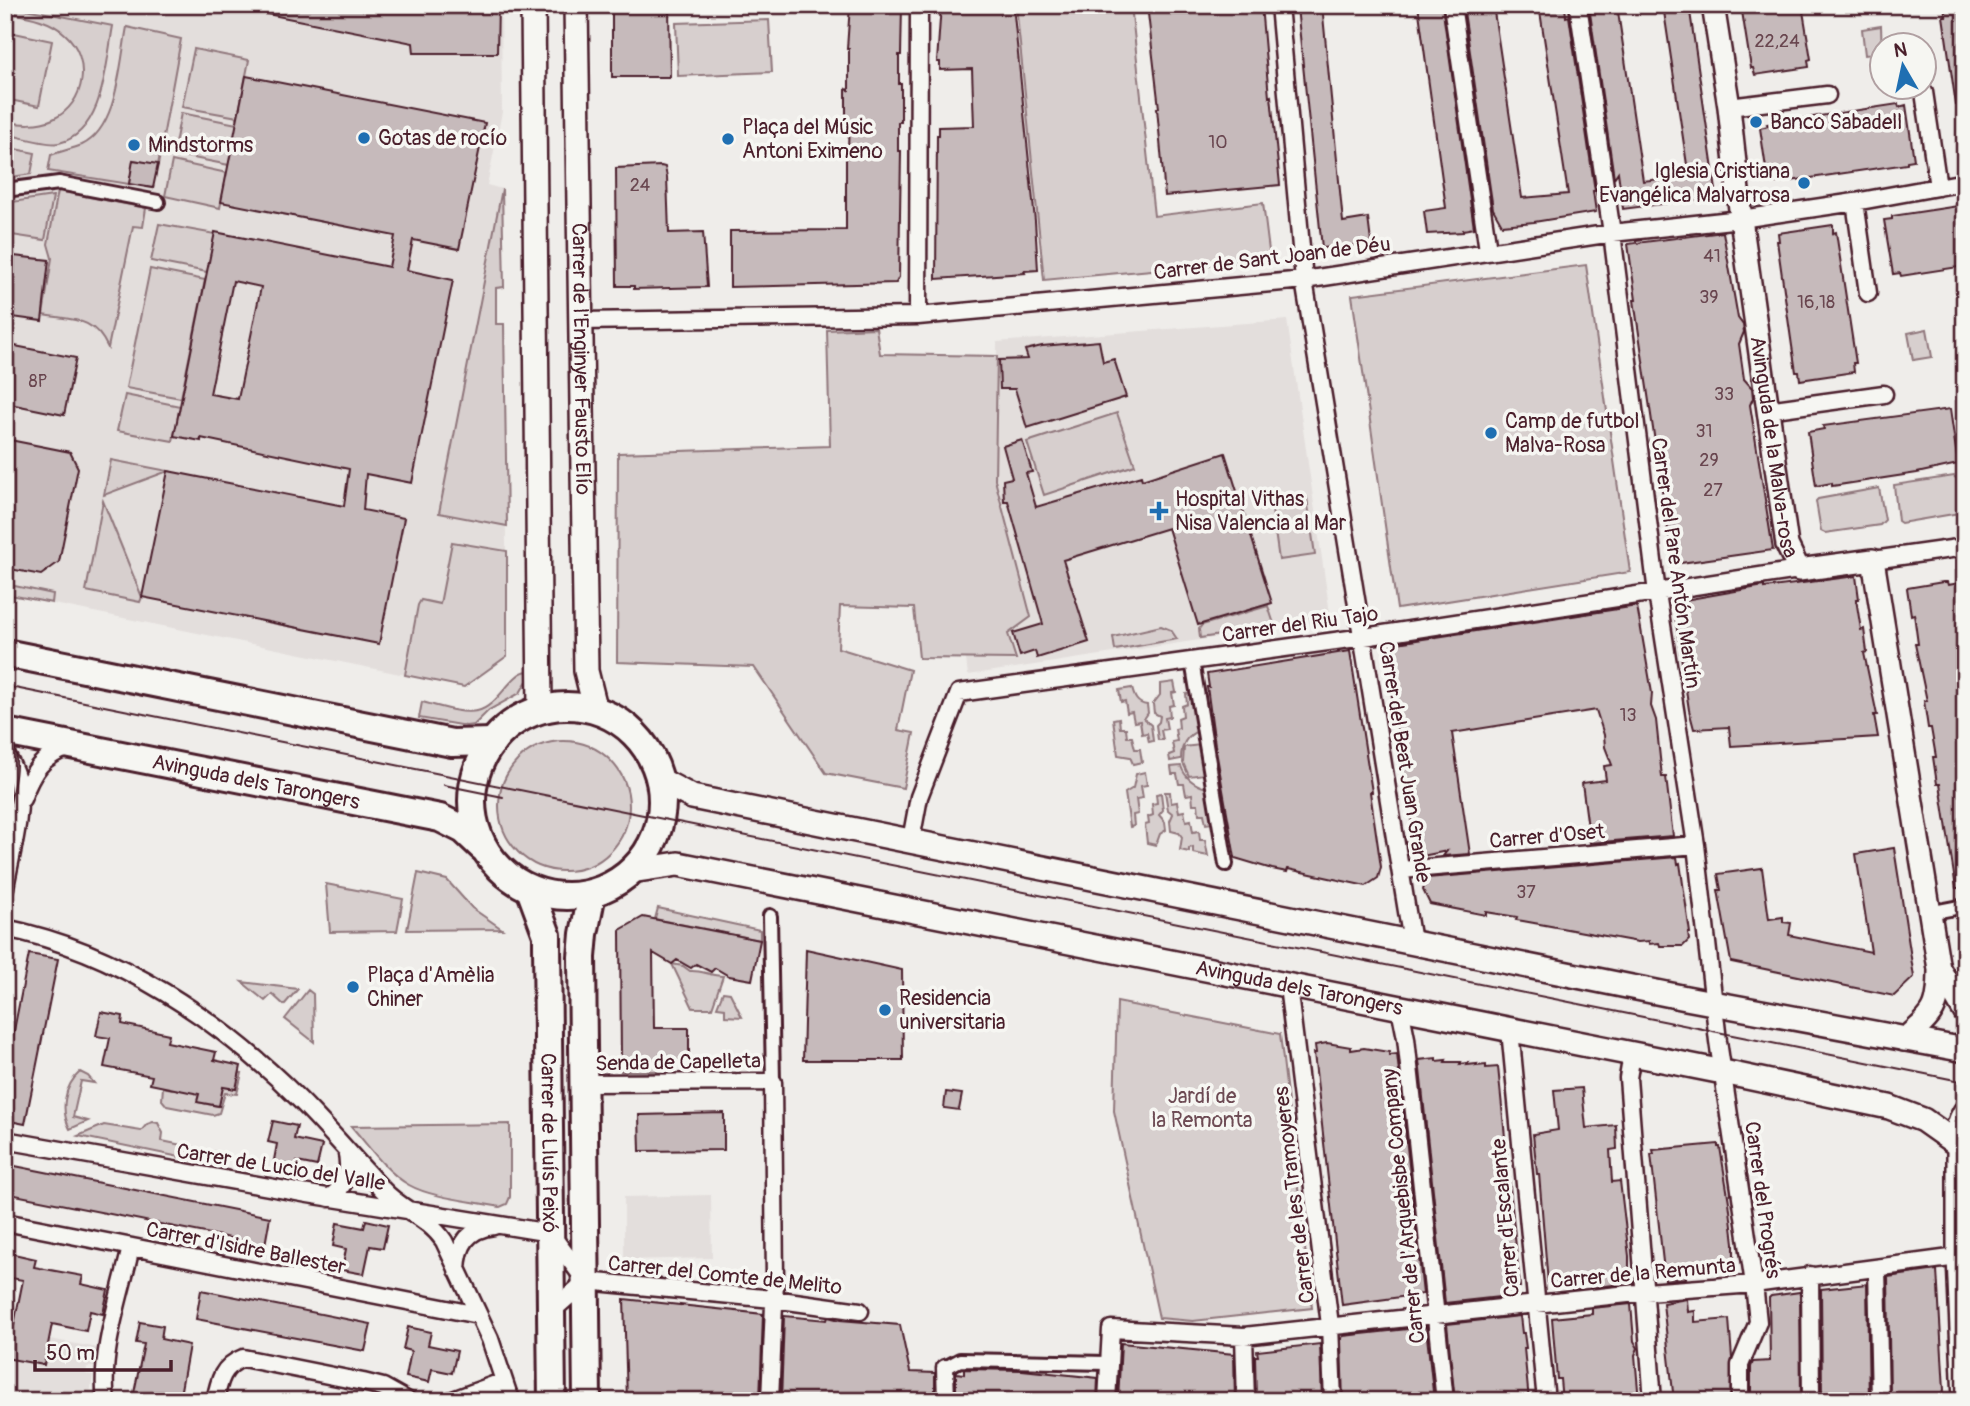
<svg xmlns="http://www.w3.org/2000/svg" width="1970" height="1406" font-family="Pangolin,sans-serif">
<style>
.built{fill:#e3dedc}
.green{fill:#d7cfce;stroke:#90777c;stroke-width:2}
.building{fill:#c6babb;stroke:#4a1f2b;stroke-width:2;fill-rule:evenodd}
.lines{fill:none;stroke-linecap:round;stroke-linejoin:round}
.pedestrian-casing{stroke:#4a1f2b;stroke-width:18}
.minor-casing{stroke:#4a1f2b;stroke-width:21}
.tertiary-casing{stroke:#4a1f2b;stroke-width:26}
.secondary-casing{stroke:#4a1f2b;stroke-width:28}
.primary-casing{stroke:#4a1f2b;stroke-width:32}
.pedestrian{stroke:#f6f6f2;stroke-width:12}
.minor{stroke:#f6f6f2;stroke-width:16}
.tertiary{stroke:#f6f6f2;stroke-width:21}
.secondary{stroke:#f6f6f2;stroke-width:23}
.primary{stroke:#f6f6f2;stroke-width:26}
.tram{stroke:#4a1f2b;stroke-width:2}
.poi-dot{fill:#1f6fb2;stroke:#f6f6f2;stroke-width:2.5}
.labels{text-anchor:middle;stroke-width:7;stroke-linejoin:round;paint-order:stroke}
.number-label{font-size:18px;fill:#69464f}
.poi-label{font-size:21px;fill:#4a1f2b;stroke:#f6f6f2;text-anchor:start}
.street-label{font-size:21px;fill:#4a1f2b;stroke:#f6f6f2}
.park-label{font-size:21px;fill:#6d4b54;stroke:#f6f6f2}
</style>
<rect width="100%" height="100%" fill="#efedea"/>
<filter id="ink" filterUnits="userSpaceOnUse"><feTurbulence type="fractalNoise" baseFrequency=".0143" numOctaves="2"/><feDisplacementMap in="SourceGraphic" scale="14" xChannelSelector="R" yChannelSelector="G"/><feConvolveMatrix kernelMatrix="1 2 1 2 8 2 1 2 1" color-interpolation-filters="sRGB"/></filter>
<g filter="url(#ink)">
<path class="built" d="M5,5h496l1,107 -15,73 15,4 2,98 -8,1v36h8l3,332 -43,31 -459,-93z
M1287,320l44,300 -363,55 -2,-16h49l-7,-25 22,-18 -35,-136 2,-138z
M711,1195l1,63 -88,2v-63z
M5,1324l45,8v7l48,9 -3,19h-8l-1,7 7,1 -4,26h-84z"/>
<path class="green" d="M5,5l108,21c-7,37 -9,106 -54,117 -11,3 -41,-7 -54,-9v-12c16,2 33,4 48,-3 33,-15 39,-61 12,-85 -16,-15 -39,-18 -60,-22z
M1016,5h115l23,211 109,-13 7,56 -226,21z
M769,20l3,52 -94,4 -2,-53z
M1881,26l1,27 -17,2 -3,-26z
M127,27l54,12 -23,126 -24,-5 -5,24 -81,-13 3,-16c10,-4 21,-6 31,-10 36,-17 38,-83 45,-118z
M5,31l47,10 -13,65 -34,-7z
M194,49l55,11 -11,57 -56,-10z
M181,113l56,11 -8,41 -56,-11z
M5,147l30,6 -4,21 -26,4z
M172,161l55,12 -7,35 -55,-12z
M502,189l2,98 -8,1v36h8l3,202 -68,-13z
M58,191l88,17 -3,19 -10,-1 -25,122c-14,-31 -34,-28 -65,-33l9,-57 -4,-14z
M53,196l-8,44 -40,-6v-31z
M159,224l56,10 -8,38 -56,-11z
M1586,265l44,307 -233,37 -45,-314z
M150,269l55,11 -24,118 -55,-10z
M876,328l4,26 117,2 -2,124 36,137 -23,17 8,25 -97,-1 -5,-50 -74,-2 -2,42 72,22 -12,60 16,3 -11,55 -77,-15 -72,-106 -137,-5 1,-209 212,-7 -3,-116z
M1927,329l5,28 -19,3 -5,-27z
M125,395l55,11 -7,35 -56,-10z
M1117,413l18,52 -91,30 -17,-53z
M111,460l57,11 -64,24z
M1954,476l3,3 5,31 -3,3 -58,10 -3,-2 -4,-36z
M1879,488l6,32 -5,5 -55,8 -4,-2 -5,-30 2,-2z
M1307,498l8,57 -36,5 -8,-57z
M103,501l39,96 -2,5 -54,-11z
M452,542l55,9v105l-43,31 -59,-12 13,-70 3,-5 19,4z
M5,584l48,10 -1,9 -47,-9z
M1268,606l7,21 -75,11 -1,-9 3,-4z
M1161,626l10,4 6,9 -62,11 -2,-13z
M528,671v8l-8,14 -31,17 -15,15 -8,1 -47,-8 3,-16c17,4 38,12 55,9 21,-4 34,-39 51,-40z
M1174,682l2,10 -4,1 2,12 -5,1 1,11 -5,1 2,11 -6,1 2,10h-5l-2,-15 3,-3 1,-6 -6,-3 -1,-9 7,-9v-11z
M1132,688c2,9 5,16 15,17l1,8 -4,6 7,6 2,16 -4,1 -2,-9 -5,1 -2,-13 -6,1 -2,-10 -5,1 -2,-12 -4,1 -2,-12z
M1192,693l6,38c-13,5 -17,15 -17,28l-11,2 -1,-6 5,-2 -2,-11 5,-1 -2,-12 4,-1 -1,-10 5,-2 -1,-10 5,-2 -1,-10z
M1119,718l1,10h6l1,9h5l3,12h5l2,13 -9,2 -3,-7 -12,-2 -5,-36z
M499 806a65 65 0 1 1 130 0a65 65 0 1 1-130 0Z
M1200,745l5,29 -16,2 -6,-13 1,-16z
M1181,766c4,12 14,19 26,22l6,35 -7,1 -2,-10h-5l-1,-10h-5l-1,-10 -6,1 -2,-11h-5l-2,-10h-5l-1,-7z
M1145,772l2,13 -6,1 2,12 -7,1 2,15 -5,1 1,11 -4,1 -5,-34 8,-5 3,-14z
M1165,792h5l1,11 6,-1 2,10 5,-1 2,10 5,-1 2,12 6,-1 1,9h5l3,16 -15,-3v-6l-4,1v4l-9,-2 2,-13 -3,-4 -8,-2 -1,-10 3,-7 -5,-4z
M1161,793l2,17 -4,5 6,7 1,8 -6,4 -4,11 -9,-2 -2,-18 4,-1 -1,-7 5,-2 -1,-11 5,-1 -1,-9z
M418,873l29,7 25,28 30,21 -95,1z
M326,884l77,15 -6,32 -67,1z
M658,908l102,22v10l-105,-21z
M672,964l11,2 7,5c12,-1 20,5 33,5l-11,32h-19z
M242,982l56,7 -14,16 -12,-11 -7,7z
M308,990l5,4 1,48 -29,-23z
M723,992l7,1 12,24 -17,-1v-8l-8,-1z
M1117,1002l163,32 32,274 -119,13 -34,-3 -45,-207z
M673,1060v11h-52v-10z
M80,1072l8,4 6,7 -13,-2 -8,36 15,4 -18,8c-10,-19 -6,-43 10,-57z
M239,1073h3l-5,21 -12,-1 -6,20 -6,2 -46,-9 -5,-6 1,-13 9,2 31,-15 -6,28 21,4 5,-19z
M153,1122l5,1 5,10 -1,8 53,11 7,5 1,9 -145,-30 26,-11 37,6 6,-7z
M510,1124v73l-3,7 -7,3c-27,-6 -68,-9 -91,-22 -23,-13 -41,-40 -58,-59z"/>
<path class="building" d="M258,5h240l-1,48h-83l-1,-10 -156,-31z
M612,5h57l1,72h-58z
M850,5h52l-1,50h-2v29h2v38h-3v29h3l-2,126 -3,6 -166,4v-56l116,-1v-80h2l1,-29h-3v-32l3,1v-41h-2z
M941,5h72l22,216 3,49 -14,1 1,2 -89,6 1,-144h2v-8l35,-1 -2,-57 -32,1v-8h-3z
M1147,5h114l8,92 2,-1 9,89 -115,11 -8,-88h2z
M1305,5h17l21,217 25,-4 3,24 -11,3 -38,3 -25,-241z
M1418,5h24l32,223 -11,2v2l-36,2 -3,-23 22,-3z
M1463,5h30l29,193 46,-4 -29,-189h26l1,12 3,-1 26,175h-2l3,21 -62,10 -32,3 -9,-16z
M1593,5h24l26,176 44,-5 2,2 -26,-173h26l28,192 -94,12 -5,-37 -4,6 -24,-165 4,-1z
M1741,5h61l9,54 -3,1 1,7 -54,8 -2,-7h-2z
M1965,5v100h-9l-13,-89h3l-2,-8z
M246,76l239,47 -26,126 -46,-9 -6,30 46,10 -41,203 -46,-9 -3,36 41,8 -25,126 -237,-47 26,-126 176,35 5,-37 -148,-31v3l-27,-5 41,-204 174,35 6,-31 -174,-34zM233,281l28,6 -23,112 -28,-5z
M1898,104l1,3 7,-2 8,55 -7,1v3l-110,16 -21,3 -1,-2 -7,1 -8,-54 8,-2 -1,-2z
M133,160l25,4 -5,24 -24,-4z
M661,166l4,1 2,10 2,56 34,-1 4,55 -73,2v-3h-17l-1,-118z
M1965,205v61l-64,10 -1,-3 -7,1 -9,-54 8,-1v-3z
M1833,225v8l3,-1 20,131h-3l1,9 -54,8 -1,-8h-3l-4,-26 -15,-105h2l-1,-8z
M1723,232l15,86 5,7 1,7 -5,12 5,35 8,9 1,10 -3,7 23,145 -100,14 -39,-264h2l-8,-56z
M5,255l44,5 -7,61 -37,-5z
M1099,341l4,21 11,-3 12,38 -99,31 -12,-39h-15l-1,-29 29,-1 -3,-9 17,-4z
M5,344l71,14 -12,57 -59,-12z
M1950,409l8,55 -41,9 -85,13v-3l-16,3 -8,-54 16,-3 -1,-3z
M5,439l65,13 8,16 -19,94 -18,13 -36,-7z
M1022,440l10,32 -6,1 10,34 105,-31 1,4 83,-27 47,150 -74,22 -30,-97 -105,32 26,82 -52,16 -2,-7 -15,5 -7,-23 30,-9 -35,-123h-4l-1,-21 9,-2 -9,-32z
M1856,576l3,23h-3l5,31 3,-1 3,23 -3,1 13,62h-3l4,22 -147,9 -2,-19 -35,2 -5,-19 -16,-108 91,-16v2z
M1943,582h4l1,3 17,-3v306h-9l-16,-104h-3l-4,-27h3l-5,-29h-3l-4,-27h3l-12,-57h3l-4,-30 -3,1 -4,-27z
M1637,606l15,87 -1,13 5,14 6,57h4l7,59 -83,7 -8,-60 24,-3 -2,-14 8,-1 -7,-18 -1,-12 -8,-25 -144,23 18,121 -27,2 4,-5 -30,6 -33,-212z
M1350,651l22,141h-2l11,75 -3,11 -12,8 -78,-17 -1,3 -15,-3 -37,-11 -20,-113 -8,-58h2l-2,-13z
M1894,848l20,129 -20,19 -163,-34 -13,-72h3l-3,-16 44,-6 7,51 14,-2v5l8,1 -2,12 82,17 -15,-98z
M1677,857l1,7 2,-1 10,70h-2l1,7 -6,6h-23l-1,-3 -10,1v-3l-11,1 -115,-21 -7,-1 1,-3 -31,-5v3l-56,-11 -7,-14 4,-12z
M643,917l117,23 -8,40 -23,-4 -14,-8 -4,4 -15,-8 -5,4 -14,-8 -5,4 -19,-11 1,75h35v32l-68,1 -1,-131z
M806,949l96,21 1,90h-100z
M29,954l29,5 -33,165 -20,-4v-44z
M101,1012l22,4 -1,8 47,10 -2,8 49,10 -2,8 27,6 -5,23 -13,-2 -4,19 -22,-4 2,-8 -49,-10 2,-8 -48,-9 6,-29 -14,-2z
M1327,1043l24,4v3l13,-2 25,4v3l8,-1 26,240 -81,11 -28,-252h2l-1,-8z
M1436,1058v3l10,-1 -1,2h16l-1,2 8,-1 -1,2 10,-1 -1,2 10,-1v3l12,-1 22,220h-3l1,8 -73,8 -26,-243z
M1582,1088l4,40 30,-3 1,24 -7,1 2,32 8,-1 9,75v27l-39,5v-7l-42,3 -9,-110h-2l-4,-40 25,-4 -4,-40z
M946,1092l16,2 -3,16 -15,-2z
M724,1113v37l-84,1 -1,-36z
M273,1121l24,5 -3,13 28,6 -5,21 -20,-4 -2,14 -23,-5 5,-27 -9,-2z
M1718,1144v3h2l9,55 5,41v20l-49,7 1,8 -21,2 -14,-126h3l-1,-4z
M5,1164l265,53 -5,28 -260,-52z
M366,1220l22,5 -5,23 -13,-2 -6,28 -22,-4 4,-21 -13,-3 4,-23 27,5z
M5,1252l31,7 -2,8 49,9 -2,8 27,6 -5,24 -13,-3 -4,20 -34,-7 -8,41 -39,-7v-34l9,1 9,-45 -18,-3z
M1937,1270l7,120 -2,3h-26v8h-17v-7h-9l-2,-117z
M1867,1284l2,117h-47l-1,-112z
M201,1290l170,34 -6,27 -169,-32z
M1800,1292l1,109h-50v-34l2,-5 17,-1 -1,-63 2,-2z
M624,1299l139,15 -3,87h-133z
M1687,1299l1,13 7,-1v11l34,-3 3,39 -2,43h-56l-11,-98z
M1631,1304l3,37 4,7 -3,7 4,46h-77l-2,-22h-3l-5,-61 40,-4v-6z
M784,1316l43,4 1,-3 12,3 60,5 10,47 25,1v28h-154z
M1520,1316l2,17h2l2,15h-2l5,53h-74l-8,-77z
M140,1322l23,4 -2,13 28,6 -10,56h-38l1,-6 -8,-2 10,-49 -8,-1z
M408,1327l23,5 -3,13 29,6 -5,22 -20,-4 -3,13 -23,-5 5,-26 -8,-2z
M1426,1327l8,74h-91l-2,-61 2,-4z
M1121,1343l113,11 1,47h-117z
M1320,1344l2,57h-66l-1,-45h3l-1,-5z
M964,1369l58,1 76,8 -1,23h-141v-28l8,1z"/>
<g class="lines">
<g class="pedestrian-casing">
<path id="pedestrian" d="M5,190l54,-7 99,19
M1192,661l34,203
M1929,913l36,-7
M770,916l3,166
M945,1368l15,-8 147,3"/>
</g>
<g class="minor-casing">
<path id="minor" d="M1279,5l25,275 108,662
M1452,5l36,245
M1578,5l34,228 45,360 39,252 22,196 36,243 4,38 -18,43v36
M1924,92l14,95
M1729,107l98,-12
M1855,202l13,91
M918,316l1,-311
M580,321l338,-5 386,-36 308,-47 129,-14 114,-17 110,-20
M1767,410l117,-16
M1873,560l92,-13
M5,753c6,10 11,19 13,31 5,30 -8,73 -13,104
M22,799c10,-27 20,-44 49,-52
M911,840l8,-43 40,-104 405,-56 435,-67
M1401,870l295,-25
M5,928c113,23 214,91 295,172 29,29 55,60 83,90 18,20 45,27 61,51l46,98 18,54 5,8
M1288,986l42,339 3,76
M1400,1008l6,30 39,363
M1510,1030l36,371
M1632,1054l-4,24 25,323
M584,1083l189,-1 2,198 -5,121
M5,1140l303,54 242,39 34,46
M329,1198c19,-13 22,-28 17,-49
M5,1222l473,93
M1877,1268l3,133
M457,1270c1,-25 10,-41 37,-44
M1810,1275l1,126
M586,1281l187,18 87,12
M551,1312l35,-31
M1244,1336l2,65
M945,1368l1,33
M106,1401c-7,-48 15,-107 25,-154
M215,1401c4,-20 7,-35 28,-43l120,24 20,5 25,14
M450,1401l54,-20
M1107,1401l4,-72 133,7 402,-44 108,-8 204,-27"/>
</g>
<g class="tertiary-casing">
<g id="tertiary">
<path id="s1" d="M1713,5l16,102 12,112 46,326 12,25 74,-10 66,409c0,41 -4,44 -35,71"/>
<path d="M1940,970l25,43"/>
<path d="M1958,1150v107l6,144"/>
</g>
</g>
<g class="secondary-casing">
<g id="secondary">
<path d="M533,5l7,705"/>
<path id="s2" d="M576,5l10,666 10,40"/>
<path d="M660,780l32,17 994,201 279,52"/>
<path id="s3" d="M631,871l47,-7 1045,208 166,35 34,13 34,24"/>
<path d="M1965,1112c-11,18 -9,34 0,52"/>
</g>
</g>
<g class="primary-casing">
<g id="primary">
<path d="M5,653l447,90 41,-1"/>
<circle cx="567" cy="801" r="95"/>
<path id="s4" d="M5,732l435,86 24,12 18,17"/>
<path id="s5" d="M530,889l17,46v10l5,456"/>
<path d="M587,1401l-5,-444 2,-23 8,-41"/>
</g>
</g>
<use href="#pedestrian" class="pedestrian"/>
<use href="#minor" class="minor"/>
<use href="#tertiary" class="tertiary"/>
<use href="#secondary" class="secondary"/>
<use href="#primary" class="primary"/>
<path class="tram" d="M5,686l1960,396
M5,722c21,31 7,70 0,104
M444,785l59,12"/>
</g>
</g>
<g class="poi-dot">
<circle cx="1756" cy="122" r="7"/>
<circle cx="364" cy="138" r="7"/>
<circle cx="728" cy="139" r="7"/>
<circle cx="134" cy="145" r="7"/>
<circle cx="1804" cy="183" r="7"/>
<circle cx="1491" cy="433" r="7"/>
<path d="M1155.5 500.5h7v7h7v7h-7v7h-7v-7h-7v-7h7z"/>
<circle cx="353" cy="987" r="7"/>
<circle cx="885" cy="1010" r="7"/>
</g>
<g class="labels">
<g class="number-label">
<text x="1777" y="47">22,24</text>
<text x="1218" y="148">10</text>
<text x="640" y="191">24</text>
<text x="1712" y="262">41</text>
<text x="1709" y="303">39</text>
<text x="1816" y="308">16,18</text>
<text x="38" y="387">8P</text>
<text x="1724" y="400">33</text>
<text x="1704" y="437">31</text>
<text x="1709" y="466">29</text>
<text x="1713" y="496">27</text>
<text x="1628" y="721">13</text>
<text x="1526" y="898">37</text>
</g>
<g class="poi-label">
<text x="1770" y="129">Banco Sabadell</text>
<text x="742" y="134">Plaça del Músic<tspan x="742" dy="24">Antoni Eximeno</tspan></text>
<text x="378" y="145">Gotas de rocío</text>
<text x="148" y="152">Mindstorms</text>
<text x="1790" y="178" text-anchor="end">Iglesia Cristiana<tspan x="1790" dy="24">Evangélica Malvarrosa</tspan></text>
<text x="1505" y="428">Camp de futbol<tspan x="1505" dy="24">Malva-Rosa</tspan></text>
<text x="1175" y="506">Hospital Vithas<tspan x="1175" dy="24">Nisa Valencia al Mar</tspan></text>
<text x="367" y="982">Plaça d'Amèlia<tspan x="367" dy="24">Chiner</tspan></text>
<text x="899" y="1005">Residencia<tspan x="899" dy="24">universitaria</tspan></text>
</g>
<g class="street-label">
<text transform="translate(1272 258) rotate(-7)" y="7">Carrer de Sant Joan de Déu</text>
<text dy="7" stroke="none"><textPath href="#s2" startOffset="354">Carrer de l'Enginyer Fausto Elío</textPath></text>
<text dy="7" stroke="none"><textPath href="#s1" startOffset="446">Avinguda de la Malva-rosa</textPath></text>
<text transform="translate(1676 563) rotate(82)" y="7">Carrer del Pare Antón Martín</text>
<text transform="translate(1300 624) rotate(-8)" y="7">Carrer del Riu Tajo</text>
<text transform="translate(1405 762) rotate(81)" y="7">Carrer del Beat Juan Grande</text>
<text dy="7" stroke="none"><textPath href="#s4" startOffset="256">Avinguda dels Tarongers</textPath></text>
<text transform="translate(1547 836) rotate(-5)" y="7">Carrer d'Oset</text>
<text dy="7" stroke="none"><textPath href="#s3" startOffset="681">Avinguda dels Tarongers</textPath></text>
<text transform="translate(678 1062) rotate(-1)" y="7">Senda de Capelleta</text>
<text dy="7" stroke="none"><textPath href="#s5" startOffset="257">Carrer de Lluís Peixó</textPath></text>
<text transform="translate(281 1167) rotate(9)" y="7">Carrer de Lucio del Valle</text>
<text transform="translate(1294 1195) rotate(-97)" y="7">Carrer de les Tramoyeres</text>
<text transform="translate(1763 1200) rotate(82)" y="7">Carrer del Progrés</text>
<text transform="translate(1403 1206) rotate(-96)" y="7">Carrer de l'Arquebisbe Company</text>
<text transform="translate(1505 1218) rotate(-95)" y="7">Carrer d'Escalante</text>
<text transform="translate(246 1248) rotate(11)" y="7">Carrer d'Isidre Ballester</text>
<text transform="translate(1643 1273) rotate(-5)" y="7">Carrer de la Remunta</text>
<text transform="translate(725 1275) rotate(6)" y="7">Carrer del Comte de Melito</text>
</g>
<g class="park-label">
<text x="1202" y="1103">Jardí de<tspan x="1202" dy="24">la Remonta</tspan></text>
</g>
</g>
<rect width="1970" height="1406" fill="none" stroke="#f6f6f2" stroke-width="28"/>
<rect x="14" y="14" width="1942" height="1378" fill="none" stroke="#4a1f2b" stroke-width="2.5" filter="url(#ink)"/>
<g transform="translate(1903 66) rotate(351)"><circle r="33" fill="#f6f6f2" stroke="#b1a0a2" stroke-width="2"/>
<path d="M0-5L12 26L0 18L-12 26Z" fill="#1f6fb2"/>
<text y="-10" font-size="19" font-weight="bold" text-anchor="middle" fill="#4a1f2b">N</text>
</g>
<path d="M35 1360v10h136v-10" fill="none" stroke="#4a1f2b" stroke-width="3.5"/>
<text x="46" y="1360" font-size="21" fill="#4a1f2b" stroke="#f6f6f2" stroke-width="5" paint-order="stroke">50 m</text>
</svg>
